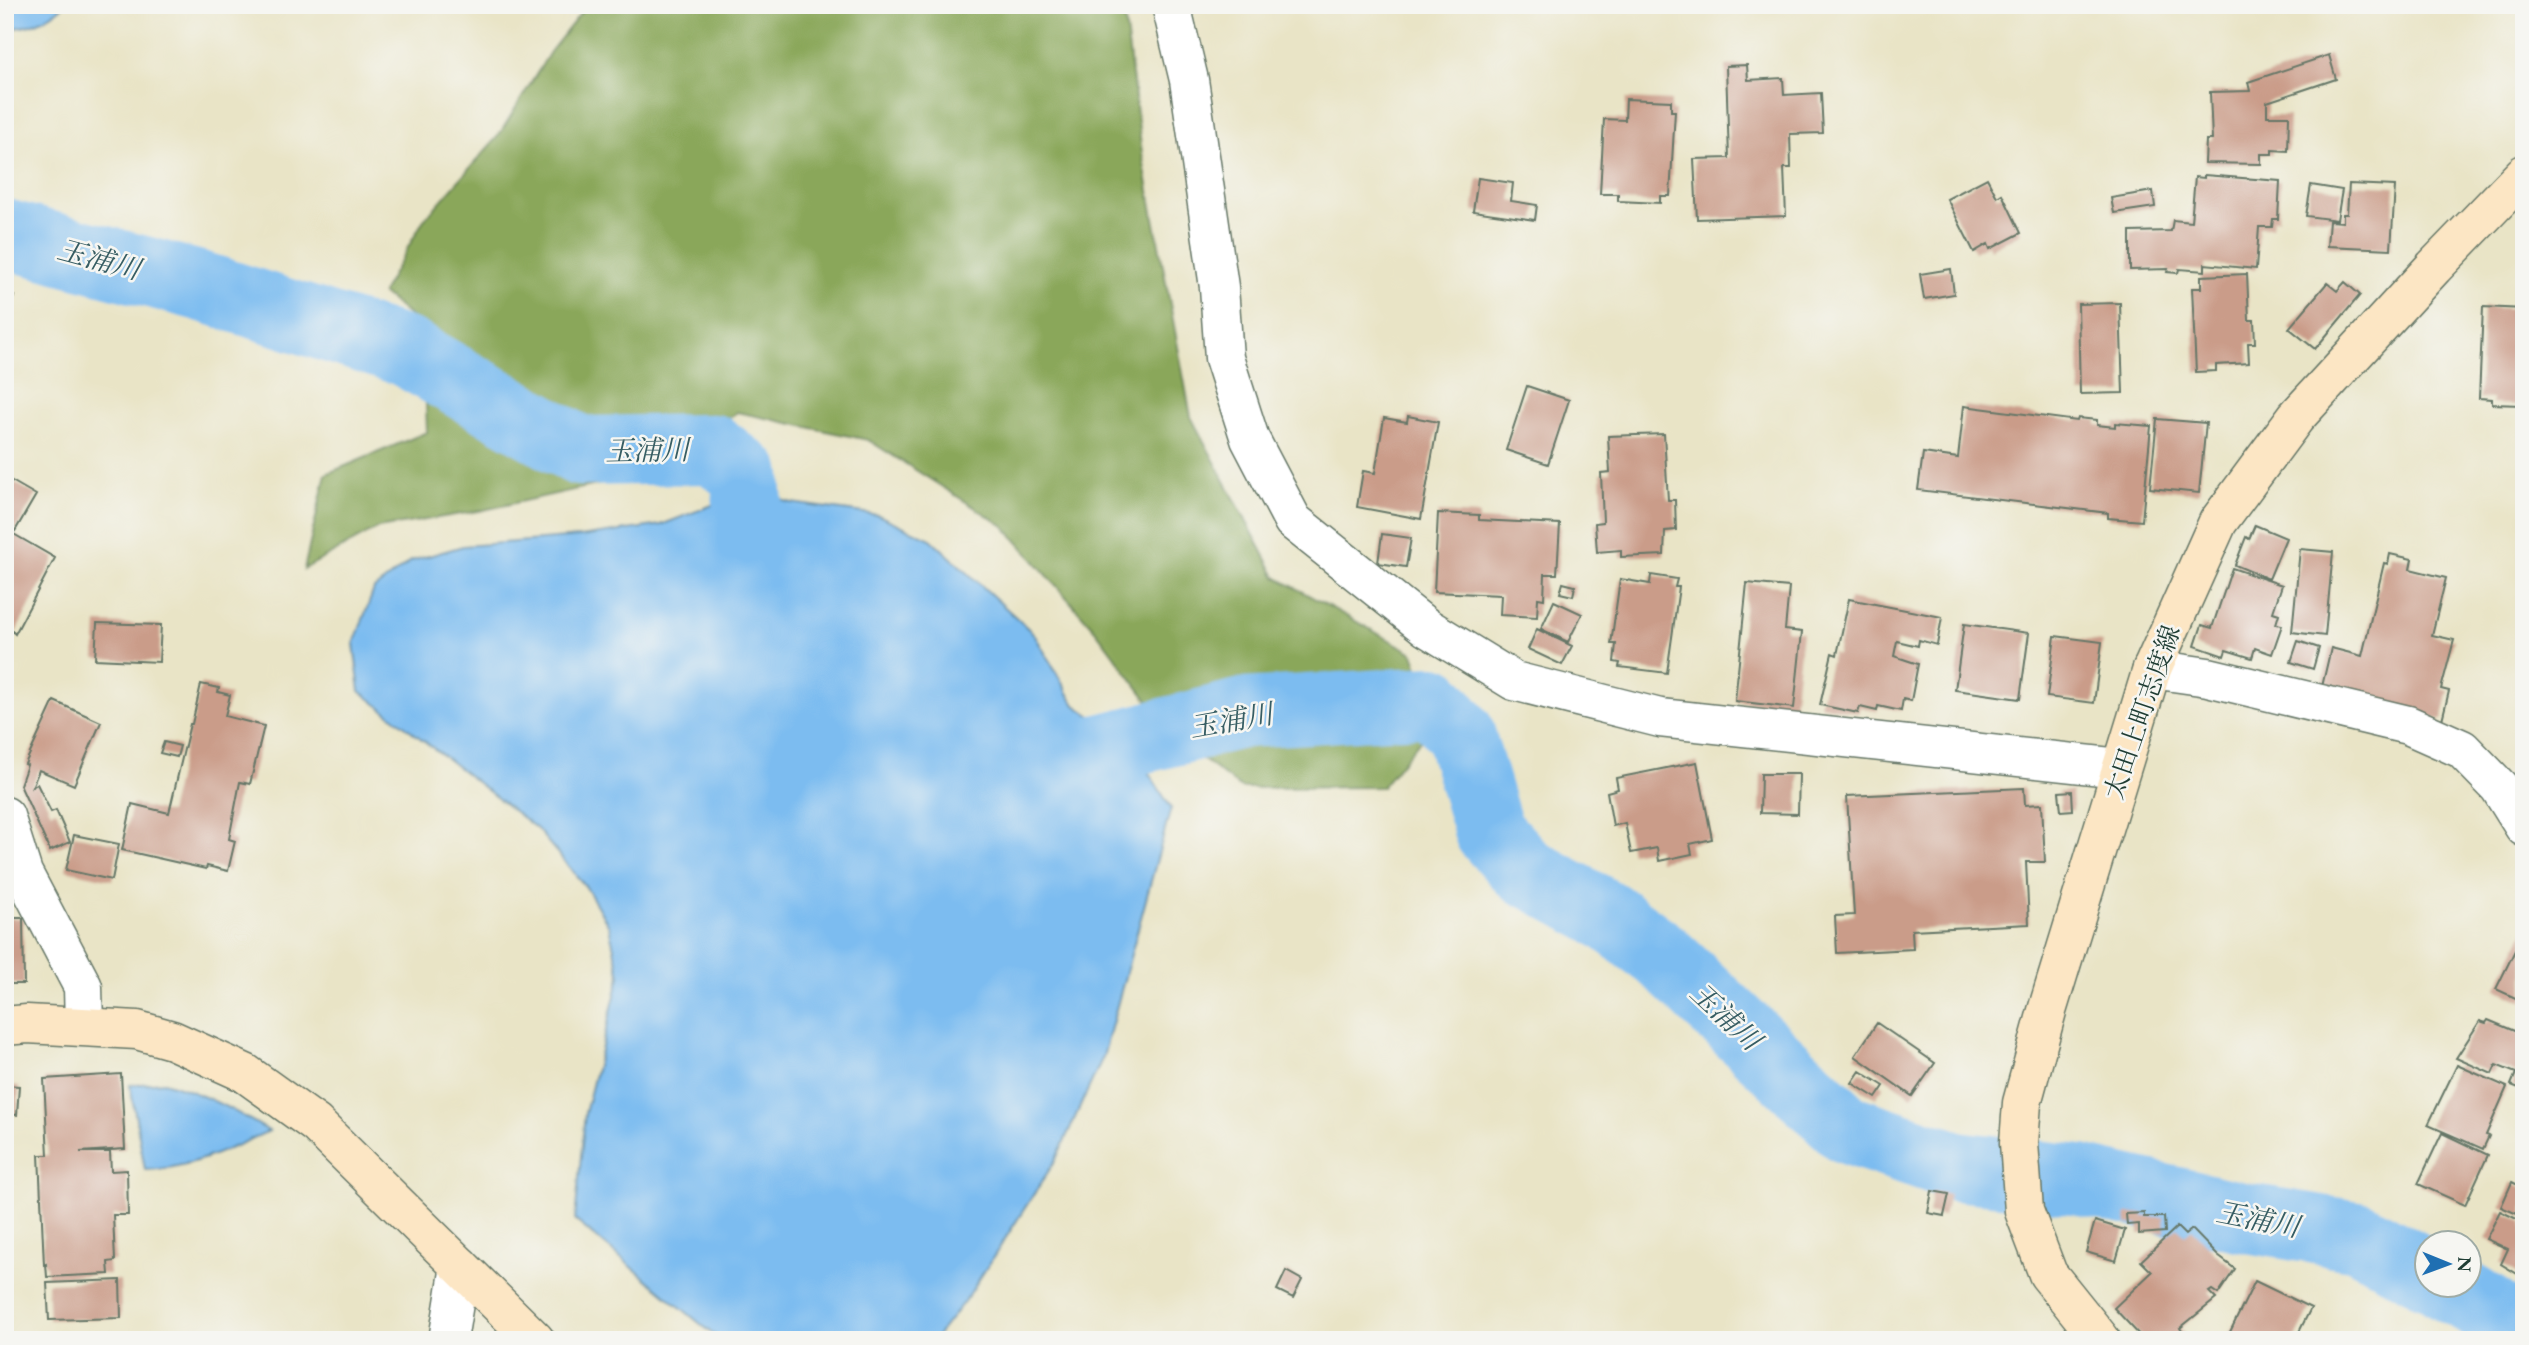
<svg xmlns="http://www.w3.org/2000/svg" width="2529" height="1345" font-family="'EB Garamond','Noto Serif JP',serif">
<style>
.forest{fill:#8aa75a;stroke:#547247;stroke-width:2}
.water{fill:#7bbcf0;stroke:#4d7c92;stroke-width:2}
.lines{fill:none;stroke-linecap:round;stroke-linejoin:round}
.river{stroke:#7bbcf0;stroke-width:70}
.building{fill:#ca9c89}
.street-casing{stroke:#667767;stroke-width:41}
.secondary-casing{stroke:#667767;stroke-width:41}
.street{stroke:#fff;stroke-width:38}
.secondary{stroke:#fce6c4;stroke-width:38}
.labels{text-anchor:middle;stroke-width:5;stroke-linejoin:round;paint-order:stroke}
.street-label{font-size:26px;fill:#1f3d34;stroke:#f6f6f2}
.water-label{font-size:28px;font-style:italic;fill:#365d63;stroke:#f6f6f2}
</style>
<rect width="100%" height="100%" fill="#f6f6f2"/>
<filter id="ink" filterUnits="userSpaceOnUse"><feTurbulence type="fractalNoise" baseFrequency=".0143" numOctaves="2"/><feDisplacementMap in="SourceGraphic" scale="14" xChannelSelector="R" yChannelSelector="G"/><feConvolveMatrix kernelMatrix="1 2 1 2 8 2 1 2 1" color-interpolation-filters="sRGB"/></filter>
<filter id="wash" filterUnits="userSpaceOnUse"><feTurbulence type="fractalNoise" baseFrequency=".00686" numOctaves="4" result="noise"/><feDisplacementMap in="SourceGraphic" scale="28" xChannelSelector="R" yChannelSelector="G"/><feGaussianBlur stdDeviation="1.57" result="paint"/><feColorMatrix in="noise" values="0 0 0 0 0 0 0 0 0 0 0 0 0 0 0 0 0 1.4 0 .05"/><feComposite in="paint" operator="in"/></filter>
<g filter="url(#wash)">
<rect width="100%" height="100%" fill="#e9e4c6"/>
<path class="forest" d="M587,5h536l19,148 49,264 85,160 137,76 23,68 -54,66 -141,1 -63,-47 -82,-110 -92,-105 -136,-86 -131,-28 -78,59 -180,40 -101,17 -74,41 22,-95 101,-42 -4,-105 -41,-34 41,-72 76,-86 51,-83z"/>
<path class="water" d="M5,5h60c-19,15 -35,24 -60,23z
M746,475l24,22 22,6 86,12 53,24 103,95 41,71 54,37 42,66 -68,249 -48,104 -86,134 -35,45h-214l-145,-120 10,-107 35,-137 -11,-50 -23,-39 -49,-58 -177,-138 -6,-47 20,-55 37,-28 52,-15 117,-9 81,-12 54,-21z
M164,1082c40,12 70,28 105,49 -39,18 -80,38 -124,39l-15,-85z"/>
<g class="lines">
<path class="river" d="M5,234l195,52 206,66 174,99 133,-2 33,26 5,76 15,15
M1037,735l52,17 155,-39 189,-12 27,32 29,99 35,38 83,45 53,39 187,175 109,37 125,14 166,38 111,18 70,38
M2448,1286l25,14 51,34"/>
</g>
<g id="blocks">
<path class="building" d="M2329,55l7,24 -69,23v14h22l-1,35 -16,-1v4h-11v10l-56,-1 1,-23h6l-2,-48 40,-1 -2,-9z
M1747,65l1,15 35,-2 1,17 37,-2 2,40 -33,1 1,34h-7l2,48 -89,3 -3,-60 35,-1 -3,-92z
M1626,99l45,2v10h4l-5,85h-10v7l-42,-2v-7h-18l4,-75 21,1z
M2204,175l76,6 -2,38h-5l-1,8h-13l-3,42 -51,-5v7l-26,-2 -1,4 -11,-1 1,-3 -38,1v-38l41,-1 2,-11 18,2 4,-45 9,1z
M1478,178l35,5 -2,18 26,4 -2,15 -62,-9z
M1987,178l10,19 5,-3 19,39 -31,16 -2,-5 -14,8 -27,-53z
M2349,184l46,2 -4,63 -64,-3 2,-25 14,1v-8h4z
M2311,185l31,5 -5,30 -31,-4z
M2153,191l2,16 -41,6 -3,-15z
M1951,269l3,25 -30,5 -4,-25z
M2247,274l2,46h5l1,23h-7l1,20 -33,2v6l-20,1 -4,-84h9v-12z
M2345,282l15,13 -45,54 -26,-21 38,-45 10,8z
M5,283l4,1 -3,9 8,3 -8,26z
M2120,303l3,90 -43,1 -2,-90z
M2483,307l41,2 -2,96 -30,-1v-5l-13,-1z
M1527,386l42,14 -21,64 -42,-14z
M1964,406l113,15 1,-3 19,2v5l18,2v-4l36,3 -9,95 -34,-3v-5l-190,-23 5,-37 35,5z
M1408,416l30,6 -17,97 -64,-12 6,-36 12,2 9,-55 23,4z
M2157,419l49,4 -7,70 -49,-5z
M2522,423h2v29h-4z
M1664,434l4,66h7l1,30 -11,1 -1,24 -43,2v-7l-24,2 -2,-29 8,-1 -2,-49 9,-1 -2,-36z
M5,477l31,18 -21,36 -10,-6z
M1438,513l41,2v5l81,4 -3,50h-12l-1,25 -6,-1 -1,19 -37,-2 1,-20 -67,-3z
M2255,525l31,13 -17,41 -34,-14 11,-28 3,2z
M5,529l50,29 -40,76 -3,-3 -4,8 -3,-2z
M1382,534l29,4 -5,29 -28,-4z
M2300,549l33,3 -8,84 -33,-4z
M2390,554l22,5 -2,10 36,9 -14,57 22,5 -13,49 8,2 -7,29 -121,-29 10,-43 31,8 22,-93 4,1z
M2232,568l50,17 -9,27 6,2 -3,10 6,1 -10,29 -17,-6 -3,10 -26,-8 -2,6 -29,-10 7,-21 10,3z
M1651,575l26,4 -2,8h4l-12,86 -48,-6 1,-4 -6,-1 2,-18h-5l9,-65 30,5z
M1563,583l12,3 -2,10 -13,-3z
M1747,583l42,4 -4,43 17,2 -8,76 -59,-7z
M1849,599l93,18 -5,28 -18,-5 -1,6 -21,-5 -3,15 24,8 -7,37 -8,-2 -2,12 -23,-5 -1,5 -17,-4 -2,6 -38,-8 12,-52 5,2z
M1554,601l28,13 -14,28 -27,-13z
M97,623l64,2 -2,37 -64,-3z
M1964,624l65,9 -9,66 -65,-9z
M1537,629l35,17 -10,19 -34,-16z
M2055,636l47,6 -8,61 -47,-6z
M2298,641l21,7 -6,21 -22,-7z
M201,684l18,4 -1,4 12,3 -5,21 39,10 -14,58 -10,-2 -11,57 6,2 -7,30 -21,-5 -1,3 -84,-19 10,-46 37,9 21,-89h2z
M54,701l47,21 -27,63 -35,-15 -7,17 5,-3 14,28 5,-2 14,32 -20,9 -30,-66 7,-20 -2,-1z
M164,742l16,4 -3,11 -17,-4z
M1697,762l15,77 -22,5 2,10 -33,7 -2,-13 -26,5 -6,-30 -12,3 -6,-34 11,-3 -2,-11z
M1761,774h38l-1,40 -38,-1z
M2024,788l1,17 17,-1 3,58h-19l3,62 -117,6 1,19 -76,4 -2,-37 19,-1 -7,-119z
M2072,791l1,19 -12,1 -2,-19z
M74,835l45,9 -7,36 -46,-10z
M5,918h18l1,66h-19z
M2524,932v70l-28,-13z
M2488,1020l36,15v55l-13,-5 5,-12 -20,-8 -4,9 -36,-16 24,-37 6,2z
M1877,1023l58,40 -23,33 -57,-40z
M2457,1065l50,22 -21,48 3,1 -6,13 -55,-24z
M1860,1071l24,15 -8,12 -24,-15z
M121,1074l4,75 -45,3h30l1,19 16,-1 1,45h-15l2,46 -7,1 1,12 -62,3 -1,-13 -2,1 -5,-110h9l-4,-76z
M5,1085l14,1 -2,29 -12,-1z
M2442,1133l46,22 -23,50 -47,-21z
M2512,1182l12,6v29l-23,-10z
M1932,1191l17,3 -5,22 -16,-3z
M2500,1211l23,11 1,56 -23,-14 7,-15 -22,-10z
M2144,1213v4h20l1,15 -26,2v-10l-12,1 -1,-11z
M2095,1221l30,9 -9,31 -30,-9z
M2177,1227l8,8 7,-6 26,27 17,13 -17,25 -6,-4 -3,2 7,7 -36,29 4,6 -7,6h-33l-30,-32 38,-36 -11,-11z
M1286,1271l16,9 -9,18 -16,-8z
M120,1280l1,38 -72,2 -2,-37z
M2255,1281l56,27 -16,32h-69z"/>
</g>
</g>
<g filter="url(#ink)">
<use href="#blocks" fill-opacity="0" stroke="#667767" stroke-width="2"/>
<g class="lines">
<g class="street-casing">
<path id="street" d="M1171,5l18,75 30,207 5,71 26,81 43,82 133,106 88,54 146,37 460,50
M2152,669l56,8 200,48 54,24 37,38 25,40
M5,816l18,57 60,114 1,39
M448,1340l12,-74"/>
</g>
<g class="secondary-casing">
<path id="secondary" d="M5,1026l22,-2 110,6 35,10 73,33 71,51 219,216
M2101,1340l-53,-66 -24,-63 -5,-68 3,-40 25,-92 105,-342 66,-147 78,-105 138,-150 90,-93"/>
</g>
<use href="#street" class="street"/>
<use href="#secondary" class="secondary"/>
</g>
</g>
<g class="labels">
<g class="street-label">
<text transform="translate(2142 712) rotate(-71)" y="9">太田上町志度線</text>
</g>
<g class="water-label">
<text transform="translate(99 259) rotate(15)" y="10">玉浦川</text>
<text transform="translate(647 450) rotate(-1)" y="10">玉浦川</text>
<text transform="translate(1231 720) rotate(-10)" y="10">玉浦川</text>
<text transform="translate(1726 1016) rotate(43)" y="10">玉浦川</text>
<text transform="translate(2258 1219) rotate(11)" y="10">玉浦川</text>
</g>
</g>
<rect width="2529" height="1345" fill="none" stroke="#f6f6f2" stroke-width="28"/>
<g transform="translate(2448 1264) rotate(91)"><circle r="33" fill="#f6f6f2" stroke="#a0aca6" stroke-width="2"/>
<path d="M0-5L12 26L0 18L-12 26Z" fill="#1f6fb2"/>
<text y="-10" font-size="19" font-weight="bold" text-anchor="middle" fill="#1f3d34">N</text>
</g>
</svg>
